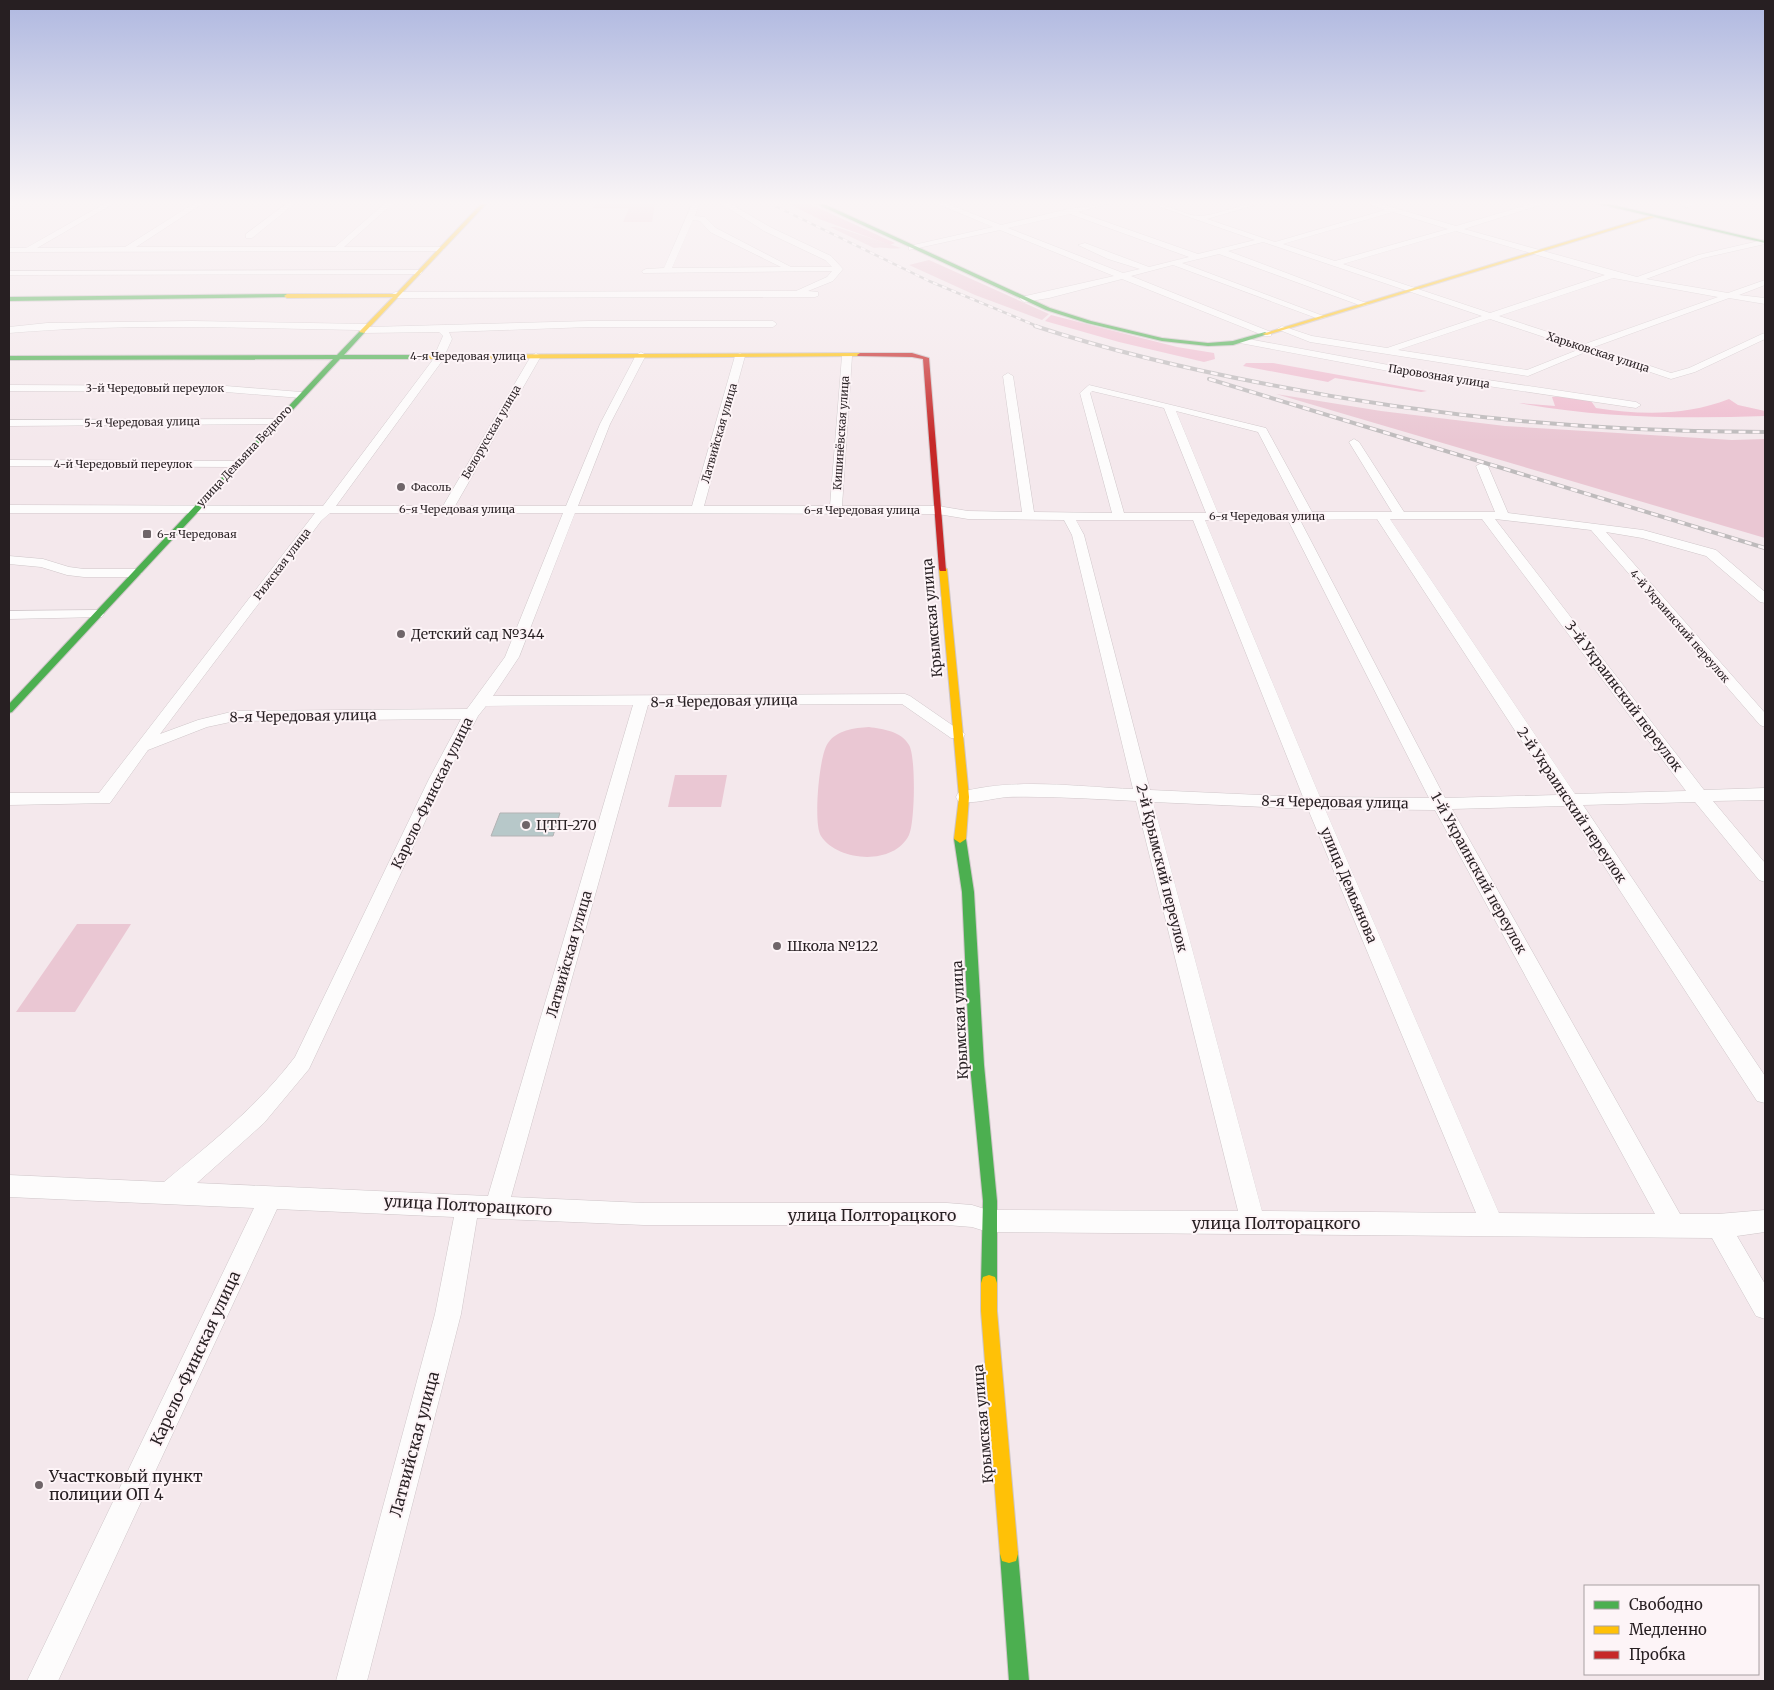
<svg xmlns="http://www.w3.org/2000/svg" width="1774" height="1690" font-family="Merriweather,serif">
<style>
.green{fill:#eac7d3}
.forest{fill:#efbed0}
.building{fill:#b7c8c9;stroke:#b3b3b4}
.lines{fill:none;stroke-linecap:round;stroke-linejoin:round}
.street-casing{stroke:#cfc6c9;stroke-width:1}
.fast-casing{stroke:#cfc6c9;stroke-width:2}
.slow-casing{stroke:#cfc6c9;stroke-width:2}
.jam-casing{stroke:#cfc6c9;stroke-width:2}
.street{fill:#fdfcfc;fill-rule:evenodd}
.fast{fill:#4caf50;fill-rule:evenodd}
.slow{fill:#ffc107;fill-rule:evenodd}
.jam{fill:#c62828;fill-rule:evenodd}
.rail-far1-casing{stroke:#bebbbc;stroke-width:2.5}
.rail-casing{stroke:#bebbbc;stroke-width:4}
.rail-far1{stroke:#fdf4f7;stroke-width:2;stroke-dasharray:5;stroke-linecap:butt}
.rail{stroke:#fdf4f7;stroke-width:2.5;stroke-dasharray:7;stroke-linecap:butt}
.poi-dot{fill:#6f6569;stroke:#fdf4f7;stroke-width:2}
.labels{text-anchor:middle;stroke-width:4;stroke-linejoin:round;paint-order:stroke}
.far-street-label{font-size:11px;fill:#271f22;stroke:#fdf4f7}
.far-poi-label{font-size:11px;fill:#271f22;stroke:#fdf4f7;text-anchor:start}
.street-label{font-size:14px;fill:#271f22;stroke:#fdf4f7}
.poi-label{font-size:14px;fill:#271f22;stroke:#fdf4f7;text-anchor:start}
.near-street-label{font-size:16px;fill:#271f22;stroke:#fdf4f7}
.near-poi-label{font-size:16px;fill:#271f22;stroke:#fdf4f7;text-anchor:start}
</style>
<rect width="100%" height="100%" fill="#f4e8ec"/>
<path class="green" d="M595,204h60l-3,18h-29l6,-14h-36z
M830,227h6l65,21c-10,2 -18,-2 -27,0z
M929,260l120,54 -7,6 -67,-25 -66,-30z
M1276,394l105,17 124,15 227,14 33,-1v99z
M869,727c14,2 32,4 40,18 7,11 6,78 0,90 -15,31 -71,27 -88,1 -8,-11 -2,-82 7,-93 9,-13 26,-15 41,-16z
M675,775h52l-6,32h-53z
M77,924h54l-56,88h-59z"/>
<path class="forest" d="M789,204h21l85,39 -5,2 -71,-26z
M1051,315l126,32 37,6 1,6 -11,3 -85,-20 -74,-21z
M1246,363h27l154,28 -6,1 -86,-14 -7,4 -85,-16z
M1563,396l28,5 5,7c45,7 90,8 133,-9l9,6 27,6v5c-82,3 -165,2 -246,-13l36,3 -3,-9z"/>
<path class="building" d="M500,813h60l-7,23h-62z"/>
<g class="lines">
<g class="street-casing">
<path id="street" d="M9,204h7l-7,4z
M104,204h9l-76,44 88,-1 68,-43h9l-66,43h199l49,-43h8l-48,43h96l4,2 -4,2 -431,1v-4h17z
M286,204h8l-42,34h-6v-4z
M692,204h7l-4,12 10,1 11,11 75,39h41l-7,-7 -61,-29 -42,-27h9l39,23 61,29 12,13 -10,12 -25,10 10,1v4l-3,1 -420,1 -4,-3 4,-3 401,-1 31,-14 5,-6 -189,2 -1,-2 4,-2 18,-1zM693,220l7,1 10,11 71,35 -109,1z
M938,204h10l53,21 67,-16 39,-5 -29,8 120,42 57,-14 -103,-36c17,0 35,13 49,12 20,-2 37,-12 57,-12l-51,15 68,23 110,-32 -16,-6h12l75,22 75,-22h12l-79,25 173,48 61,-22 65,-15 2,4 -62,14 -57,21 82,14 37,-13v5l-26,10 26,3v6l-36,-6 -135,49 77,26 18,-5 73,-34 3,-1v6l-70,33 -24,7 -83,-28 -60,25 -218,-34 -33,-13 5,-3 30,10 75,12 95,-32 -219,-74 -35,9 141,53 -7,2 -143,-52 -37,9 144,54 -7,2 -146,-54 -42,11 140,56v4h-6l-143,-57 -73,19 -25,4 -4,-3 1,-2 93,-21 -114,-46 -91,20v-4l84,-19zM1393,212l55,17 -113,32 -52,-17zM1070,214l119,43 -40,10 -64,-24 -7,2 30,14 32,10 -17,4 -115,-45zM1456,231l149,44 -115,38 -147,-49zM1613,278l105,19 -133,47 -86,-28zM1490,319l90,30 -53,21 -129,-20z
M1684,204h10l-8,4z
M418,270l4,2 -1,2 -412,1v-4z
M191,321l175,3 4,3 219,-6h184l4,3 -4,3h-184l-140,5 3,7 -10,22 -106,145h107l88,-150 5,-3 5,3 -86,150h111l34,-82 36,-69 5,-3 5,3 -36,69 -32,82h114l43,-150 5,-3 5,3 -41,150h126l12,-150 5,-3 5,3 -10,150h96l30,5 54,1 -19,-136 5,-3 5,3 21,136 78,1 -32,-120 9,-8 177,43 46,84h80l-43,-70 5,-3 5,3 45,70h91l-19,-46 6,-3 6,3 20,47 135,17 73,20 49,42v11l-5,-1 -54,-46 -64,-18 -36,-6 159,181v14l-5,-2 -169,-195 -96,-11 209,271 61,-2v12l-52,1 52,62v19l-6,-2 -64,-78 -112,3 182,271v27l-8,-2 -192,-295 -113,3 228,405h38l47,-4v22l-28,4 28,48v35l-9,-3 -44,-78 -724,-6 -16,-5 -25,-2h-303l-167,-7 -16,96 -94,367h-31l99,-367 19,-97 -177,-8 -219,472h-31l227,-473 -245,-11v-22l155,7c47,-39 94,-76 131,-125l134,-278 32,-60 -226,2 -28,6 -59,23 -38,53 -101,2v-12h90l216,-280h-306v-8l314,1 109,-145 11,-25 -4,-4 -76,1 -4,-3c-117,-2 -234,-7 -350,3v-6l38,-4zM1092,391l72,17 42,105h-82l-34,-120zM1176,411l82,21 42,81h-82zM330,513h233l-58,144 -38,52 -232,2 -37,9 -38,14 161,-213zM575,513l363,1 30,5 96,1 8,15 61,254c-56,-2 -120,-12 -175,4l-2,4 2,4c15,4 34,-3 50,-4 43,-1 85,2 128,4l102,410 -250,-1 -16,-5 -25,-2h-303l-133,-6 137,-492 254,-1 49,34h12l2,-4 -55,-38 -5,-2 -412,2 26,-39zM1377,519l180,276 -112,3 -145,-278zM1390,519h92l204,272 -111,3zM1076,520h117l110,277 -153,-7 -66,-255zM1205,520h83l141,278 -109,-1zM633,705l-145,491 -291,-13 67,-60 45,-54 136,-290 33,-63 8,-10zM1153,802l155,7 168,404 -214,-2zM1325,809l110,1 220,404 -156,-1z
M1243,338l151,28 242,36 5,3 -5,3 -242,-36 -154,-29 -2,-2z
M9,385l217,1 75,6 5,3 -5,3 -75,-6 -217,-1z
M276,419l4,1v4l-271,2v-6z
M9,460l227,1 6,3 -6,3 -227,-1z
M9,556l34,3 26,8 15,2h51l7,4 -7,4h-51l-17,-2 -26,-8 -32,-3z
M97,610l7,4 -2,3 -93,2v-8z"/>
</g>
<g class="fast-casing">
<path id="fast" d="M817,204h7l226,104 41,13 71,17 46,5 25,-2 32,-9 3,2 -35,11 -25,1 -46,-5 -75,-18 -41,-13z
M1609,204l156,37v2l-166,-39z
M287,294l2,3 -280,4v-4z
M360,331l5,1 -21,23h80l3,2 -3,2h-84l-328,353 -3,1v-9l324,-345 -324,1v-4l328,-1z
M960,835l6,4 8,53 10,173 13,136v82l-2,6 -6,2 -6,-2 -2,-6 2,-82 -13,-136 -8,-173 -8,-53z
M1009,1545l7,2 2,7 11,127h-20l-9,-127 2,-7z"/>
</g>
<g class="slow-casing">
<path id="slow" d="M481,204h5l-122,129 -5,-1 34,-35 -106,1 -3,-2 3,-2h109z
M1651,216l4,1 -388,118 -5,-1z
M860,353l3,2 -1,1 -438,3 -3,-2 3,-2z
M943,566l4,3 22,228 -3,42 -6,4 -6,-4 5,-42 -20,-228z
M989,1275l6,2 2,6v28l21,243 -2,7 -7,2 -7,-2 -2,-7 -19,-243v-28l2,-6z"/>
</g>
<g class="jam-casing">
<path id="jam" d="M860,353h52l17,5 17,213h-6l-1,-2 -16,-210 -11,-2 -54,-1 -1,-1z"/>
</g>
<use href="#street" class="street"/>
<use href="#fast" class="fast"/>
<use href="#slow" class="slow"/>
<use href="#jam" class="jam"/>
<g class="rail-far1-casing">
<path id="rail-far1" d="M771,204l158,77 110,46"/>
</g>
<g class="rail-casing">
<path id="rail" d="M1035,326c76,25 153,43 231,58 165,33 331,48 499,48
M1209,379l556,169"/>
</g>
<use href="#rail-far1" class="rail-far1"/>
<use href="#rail" class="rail"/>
</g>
<linearGradient id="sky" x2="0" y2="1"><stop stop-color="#afb8e0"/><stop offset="0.46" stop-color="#faf5f6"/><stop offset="1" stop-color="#faf5f6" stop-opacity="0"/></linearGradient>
<rect width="1774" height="441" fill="url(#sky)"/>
<g class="poi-dot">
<circle cx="401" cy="487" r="5"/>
<rect x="142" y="529" width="10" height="10" rx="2.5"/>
<circle cx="401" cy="634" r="5"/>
<circle cx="526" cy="825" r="5"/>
<circle cx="777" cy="946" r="5"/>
<circle cx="39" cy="1485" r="5"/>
</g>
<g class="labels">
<g class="far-street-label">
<text transform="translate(1598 352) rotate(18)" y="4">Харьковская улица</text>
<text x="468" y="360">4-я Чередовая улица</text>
<text transform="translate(1439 376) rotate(9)" y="4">Паровозная улица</text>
<text x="155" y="392">3-й Чередовый переулок</text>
<text transform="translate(142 422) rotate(-1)" y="4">5-я Чередовая улица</text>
<text transform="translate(491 432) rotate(-60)" y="4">Белорусская улица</text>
<text transform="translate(719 433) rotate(-74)" y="4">Латвийская улица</text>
<text transform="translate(841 433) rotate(-86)" y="4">Кишинёвская улица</text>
<text transform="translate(244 456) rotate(-47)" y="4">улица Демьяна Бедного</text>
<text x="123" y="468">4-й Чередовый переулок</text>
<text x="457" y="513">6-я Чередовая улица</text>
<text x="862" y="514">6-я Чередовая улица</text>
<text x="1267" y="520">6-я Чередовая улица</text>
<text transform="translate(282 564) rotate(-53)" y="4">Рижская улица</text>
<text transform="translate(1680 626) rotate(49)" y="4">4-й Украинский переулок</text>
</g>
<g class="far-poi-label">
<text x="411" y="491">Фасоль</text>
<text x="157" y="538">6-я Чередовая</text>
</g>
<g class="street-label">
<text transform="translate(932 618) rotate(-95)" y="5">Крымская улица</text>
<text transform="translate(1624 696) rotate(53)" y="5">3-й Украинский переулок</text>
<text transform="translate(724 701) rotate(-1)" y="5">8-я Чередовая улица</text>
<text transform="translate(303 716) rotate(-1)" y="5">8-я Чередовая улица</text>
<text transform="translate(432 793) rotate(-64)" y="5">Карело-Финская улица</text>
<text transform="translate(1335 802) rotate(1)" y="5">8-я Чередовая улица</text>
<text transform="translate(1572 805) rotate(56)" y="5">2-й Украинский переулок</text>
<text transform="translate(1162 868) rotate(76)" y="5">2-й Крымский переулок</text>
<text transform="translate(1479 873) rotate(61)" y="5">1-й Украинский переулок</text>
<text transform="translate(1349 885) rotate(67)" y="5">улица Демьянова</text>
<text transform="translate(569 954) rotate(-74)" y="5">Латвийская улица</text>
<text transform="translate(960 1020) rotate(-93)" y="5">Крымская улица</text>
<text transform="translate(983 1424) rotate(-95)" y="5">Крымская улица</text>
</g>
<g class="poi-label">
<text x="411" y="639">Детский сад №344</text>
<text x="536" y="830">ЦТП-270</text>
<text x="787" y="951">Школа №122</text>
</g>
<g class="near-street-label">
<text transform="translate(468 1205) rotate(3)" y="6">улица Полторацкого</text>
<text x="872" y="1221">улица Полторацкого</text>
<text x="1276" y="1229">улица Полторацкого</text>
<text transform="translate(195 1358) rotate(-65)" y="6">Карело-Финская улица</text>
<text transform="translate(414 1444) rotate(-75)" y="6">Латвийская улица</text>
</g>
<g class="near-poi-label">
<text x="49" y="1482">Участковый пункт<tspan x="49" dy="18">полиции ОП 4</tspan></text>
</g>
</g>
<rect width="1774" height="1690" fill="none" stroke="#271f22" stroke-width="20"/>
<rect x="1584" y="1585" width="175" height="90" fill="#fdf4f7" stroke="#a79fa2"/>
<rect x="1594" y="1601" width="25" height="8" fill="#4caf50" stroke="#a79fa2"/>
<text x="1629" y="1610" font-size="15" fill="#271f22">Свободно</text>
<rect x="1594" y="1626" width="25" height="8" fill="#ffc107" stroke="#a79fa2"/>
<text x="1629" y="1635" font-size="15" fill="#271f22">Медленно</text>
<rect x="1594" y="1651" width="25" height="8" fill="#c62828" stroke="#a79fa2"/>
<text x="1629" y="1660" font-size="15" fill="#271f22">Пробка</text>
</svg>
